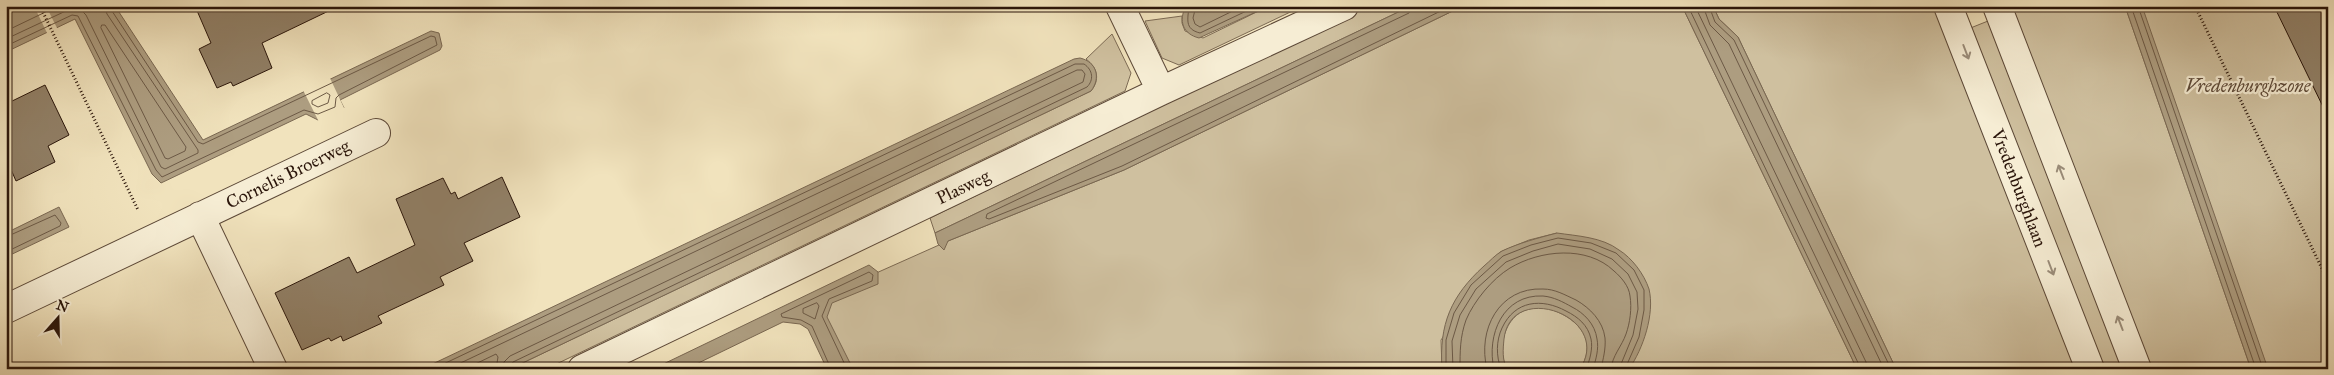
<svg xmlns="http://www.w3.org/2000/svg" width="2334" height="375" font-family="'IM FELL Great Primer',serif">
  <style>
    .green { fill: #cfc09f; stroke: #7c6a54 }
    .water { fill: #ad9d80; stroke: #796751 }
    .pier { fill: #f1e3bd }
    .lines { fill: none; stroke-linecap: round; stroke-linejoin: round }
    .shore { stroke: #6c5945; stroke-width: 1 }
    .building { fill: #918067; stroke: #2a150a }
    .minor-casing { stroke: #5c4837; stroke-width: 30 }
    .tertiary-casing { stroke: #5c4837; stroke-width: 30 }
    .path { stroke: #2a150a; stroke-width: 3; stroke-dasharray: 1 2.5; stroke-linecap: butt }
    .minor { stroke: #f6edd4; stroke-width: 28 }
    .tertiary { stroke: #f6edd4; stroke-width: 28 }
    .oneway { stroke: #9a8c79 }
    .labels { text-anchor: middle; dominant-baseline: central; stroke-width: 4.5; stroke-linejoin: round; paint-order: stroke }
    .park-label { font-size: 18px; font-style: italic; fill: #5c4837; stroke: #f6edd4 }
    .street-label { font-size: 18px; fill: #2a150a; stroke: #f6edd4 }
  </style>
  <rect width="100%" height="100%" fill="#f1e3bd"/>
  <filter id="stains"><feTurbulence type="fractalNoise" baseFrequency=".004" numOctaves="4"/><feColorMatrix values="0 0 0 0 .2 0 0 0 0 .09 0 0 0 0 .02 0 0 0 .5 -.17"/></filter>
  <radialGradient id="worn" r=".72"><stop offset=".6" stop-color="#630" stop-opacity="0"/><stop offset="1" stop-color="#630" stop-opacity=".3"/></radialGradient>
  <!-- green -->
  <path class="green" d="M1269 6H1303L1179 65 1162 58 1145 21 1182 16V23L1185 31 1203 38Z
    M1369 6H1411L935 233 930 218Z
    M1463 6H1682L1857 369H1629L1632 365 1557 233 1529 240 1500 252 1441 340 1442 369H841L809 303 948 241 1124 170Z
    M1713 6H1935L2077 369H1896L1738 37 1719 19Z
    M2006 6H2125L2251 369H2147Z
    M2135 6H2328V369H2266Z
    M1988 21 2125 369H2101L1968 29Z
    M1112 34 1131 73 1125 91 546 369H510L1091 91C1100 80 1098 68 1086 59Z
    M1543 307C1572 314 1601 337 1580 369H1507C1497 351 1503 321 1523 311 1529 308 1536 308 1543 307Z"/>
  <!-- water -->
  <path class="water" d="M6 6H115L203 140 431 31 439 33 442 46 440 50 340 100 344 108 318 120 306 114 161 183 152 174 75 19 6 52Z
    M1186 6H1269L1199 38C1183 34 1178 21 1186 6Z
    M1411 6H1463L1124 170 948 241 944 250 938 244 935 233Z
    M1682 6H1713L1719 19 1738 37 1896 369H1857Z
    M2125 6H2142L2268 369H2251Z
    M1080 58C1097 62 1101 78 1091 91L510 369H422L1074 59Z
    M59 207 69 227 6 257V233Z
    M1557 233C1577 236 1602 237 1619 250 1632 258 1644 274 1649 289 1655 314 1643 349 1629 369H1580C1614 317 1511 279 1504 339 1503 350 1502 359 1507 369H1442C1439 324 1451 296 1484 266 1490 261 1495 255 1502 251 1519 243 1538 238 1557 233Z
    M869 265 878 272V284L832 303 827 317 853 369H827L808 329 800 324 783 322 686 369H653Z"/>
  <!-- pier -->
  <path class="pier" d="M34 6H46L58 30 48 35Z
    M329 76 345 110 319 122 303 90Z"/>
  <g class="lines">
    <!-- shore -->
    <path class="shore" d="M1189 6C1188 19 1184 29 1200 33L1257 6
      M1196 6 1193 18 1195 24 1200 27 1243 6
      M1412 6 1409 13 987 214 986 218 989 219 1122 166 1451 6
      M1688 6 1861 369
      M1695 6 1866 362 1867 369
      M1703 6 1710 25 1729 44 1884 369
      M1709 6 1715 22 1734 40 1891 369
      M2131 6 2256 369
      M2138 6 2263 369
      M102 25H105L186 147 185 151 168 159 165 158 101 28Z
      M6 31 58 6
      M6 39 70 9 81 10 86 15 161 167 165 169 198 153V150L107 14 104 6
      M6 46 72 15 78 16 156 170 162 177 304 110 318 114 335 107 336 98 339 95 437 45 435 37 431 36 203 144 198 142 112 11 111 6
      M327 93 330 95 328 103 318 107 312 104V101Z
      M6 237 55 215 61 223 60 226 6 252
      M817 303 819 306 815 319 803 313V309Z
      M433 369 1075 64H1084C1093 70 1094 80 1087 87L513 362 509 369
      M448 369 1077 70H1082L1085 74 1083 82 510 356 504 362 503 369
      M465 369 496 354 498 357 496 369
      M831 369 812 326 801 320 782 317 781 314 869 272 873 275 872 281 829 299 822 316 847 369
      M1446 369V340L1454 313 1471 285 1503 256 1531 245 1558 238 1591 243 1616 253 1634 270 1644 290V310L1639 337 1625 369
      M1453 369 1452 341 1460 315 1476 289 1506 262 1533 251 1558 244 1590 249 1612 259 1628 274 1637 292 1638 309 1633 335 1619 369
      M1460 369C1460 351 1460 337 1466 320 1474 301 1492 279 1510 268 1540 250 1587 245 1614 271 1621 277 1629 286 1630 296 1632 308 1630 323 1626 334 1622 346 1612 356 1611 369
      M1487 369C1477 330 1499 287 1543 289 1555 289 1565 295 1576 300 1590 308 1603 321 1605 338 1606 349 1603 359 1601 369
      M1494 369C1486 335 1503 294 1543 296 1554 297 1563 302 1572 307 1584 313 1595 324 1597 339 1599 349 1596 359 1593 369
      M1501 369C1496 356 1496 341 1502 328 1515 300 1542 298 1566 311 1578 317 1588 325 1591 339 1593 348 1590 360 1586 369"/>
  </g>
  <!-- building -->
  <path class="building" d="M195 6H339L262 43 272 68 233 86 231 82 217 88 199 49 211 43Z
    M2274 6H2328V117Z
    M45 85 69 135 48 146 55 162 16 181 6 158V104Z
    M502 177 520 217 464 243 473 261 440 277 444 285 378 316 382 323 343 341 341 336 331 341 329 338 302 350 275 293 349 257 357 273 415 245 396 199 443 178 451 194 455 192 458 199Z"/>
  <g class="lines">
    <!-- minor casing -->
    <g class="minor-casing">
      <path id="minor" d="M1120 6 1161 91
        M200 216 273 369
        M6 309 376 133
        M582 369 1161 91 1344 6"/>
    </g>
    <!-- tertiary casing -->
    <g class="tertiary-casing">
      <path id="tertiary" d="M1948 6 2090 369
        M1997 6 2137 369"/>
    </g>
    <!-- path -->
    <path class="path" d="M40 6 138 210
      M2195 6 2328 281"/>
    <!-- minor -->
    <use href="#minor" class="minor"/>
    <!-- tertiary -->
    <use href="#tertiary" class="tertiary"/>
  </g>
  <!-- one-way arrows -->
  <defs><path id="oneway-shaft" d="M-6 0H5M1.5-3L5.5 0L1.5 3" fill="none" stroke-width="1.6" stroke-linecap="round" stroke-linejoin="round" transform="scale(1.25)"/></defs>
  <g class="oneway">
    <use href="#oneway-shaft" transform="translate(1966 52) rotate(69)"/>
    <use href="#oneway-shaft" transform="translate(2061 172) rotate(-111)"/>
    <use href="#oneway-shaft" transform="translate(2051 268) rotate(69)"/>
    <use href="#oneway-shaft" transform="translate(2120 323) rotate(-111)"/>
  </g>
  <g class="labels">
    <!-- park labels -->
    <g class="park-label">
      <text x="2248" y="86">Vredenburghzone</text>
    </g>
    <!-- street labels -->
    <g class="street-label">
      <text transform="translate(288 174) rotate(-26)">Cornelis Broerweg</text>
      <text transform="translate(963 187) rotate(-26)">Plasweg</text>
      <text transform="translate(2019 188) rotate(69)">Vredenburghlaan</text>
    </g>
  </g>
  <!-- margin -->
  <rect width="2334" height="375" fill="none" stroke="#f1e3bd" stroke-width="25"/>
  <rect x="8" y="8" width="2319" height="360" fill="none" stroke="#2a150a" stroke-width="2.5"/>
  <rect x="12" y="12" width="2309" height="350" fill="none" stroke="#2a150a"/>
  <!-- north arrow -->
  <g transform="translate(58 318) rotate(20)" stroke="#f6edd4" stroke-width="4" paint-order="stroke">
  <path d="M0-4L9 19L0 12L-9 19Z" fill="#2a150a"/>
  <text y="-8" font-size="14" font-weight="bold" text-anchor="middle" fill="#2a150a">N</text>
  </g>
  <rect width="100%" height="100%" filter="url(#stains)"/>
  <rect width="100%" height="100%" fill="url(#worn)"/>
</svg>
